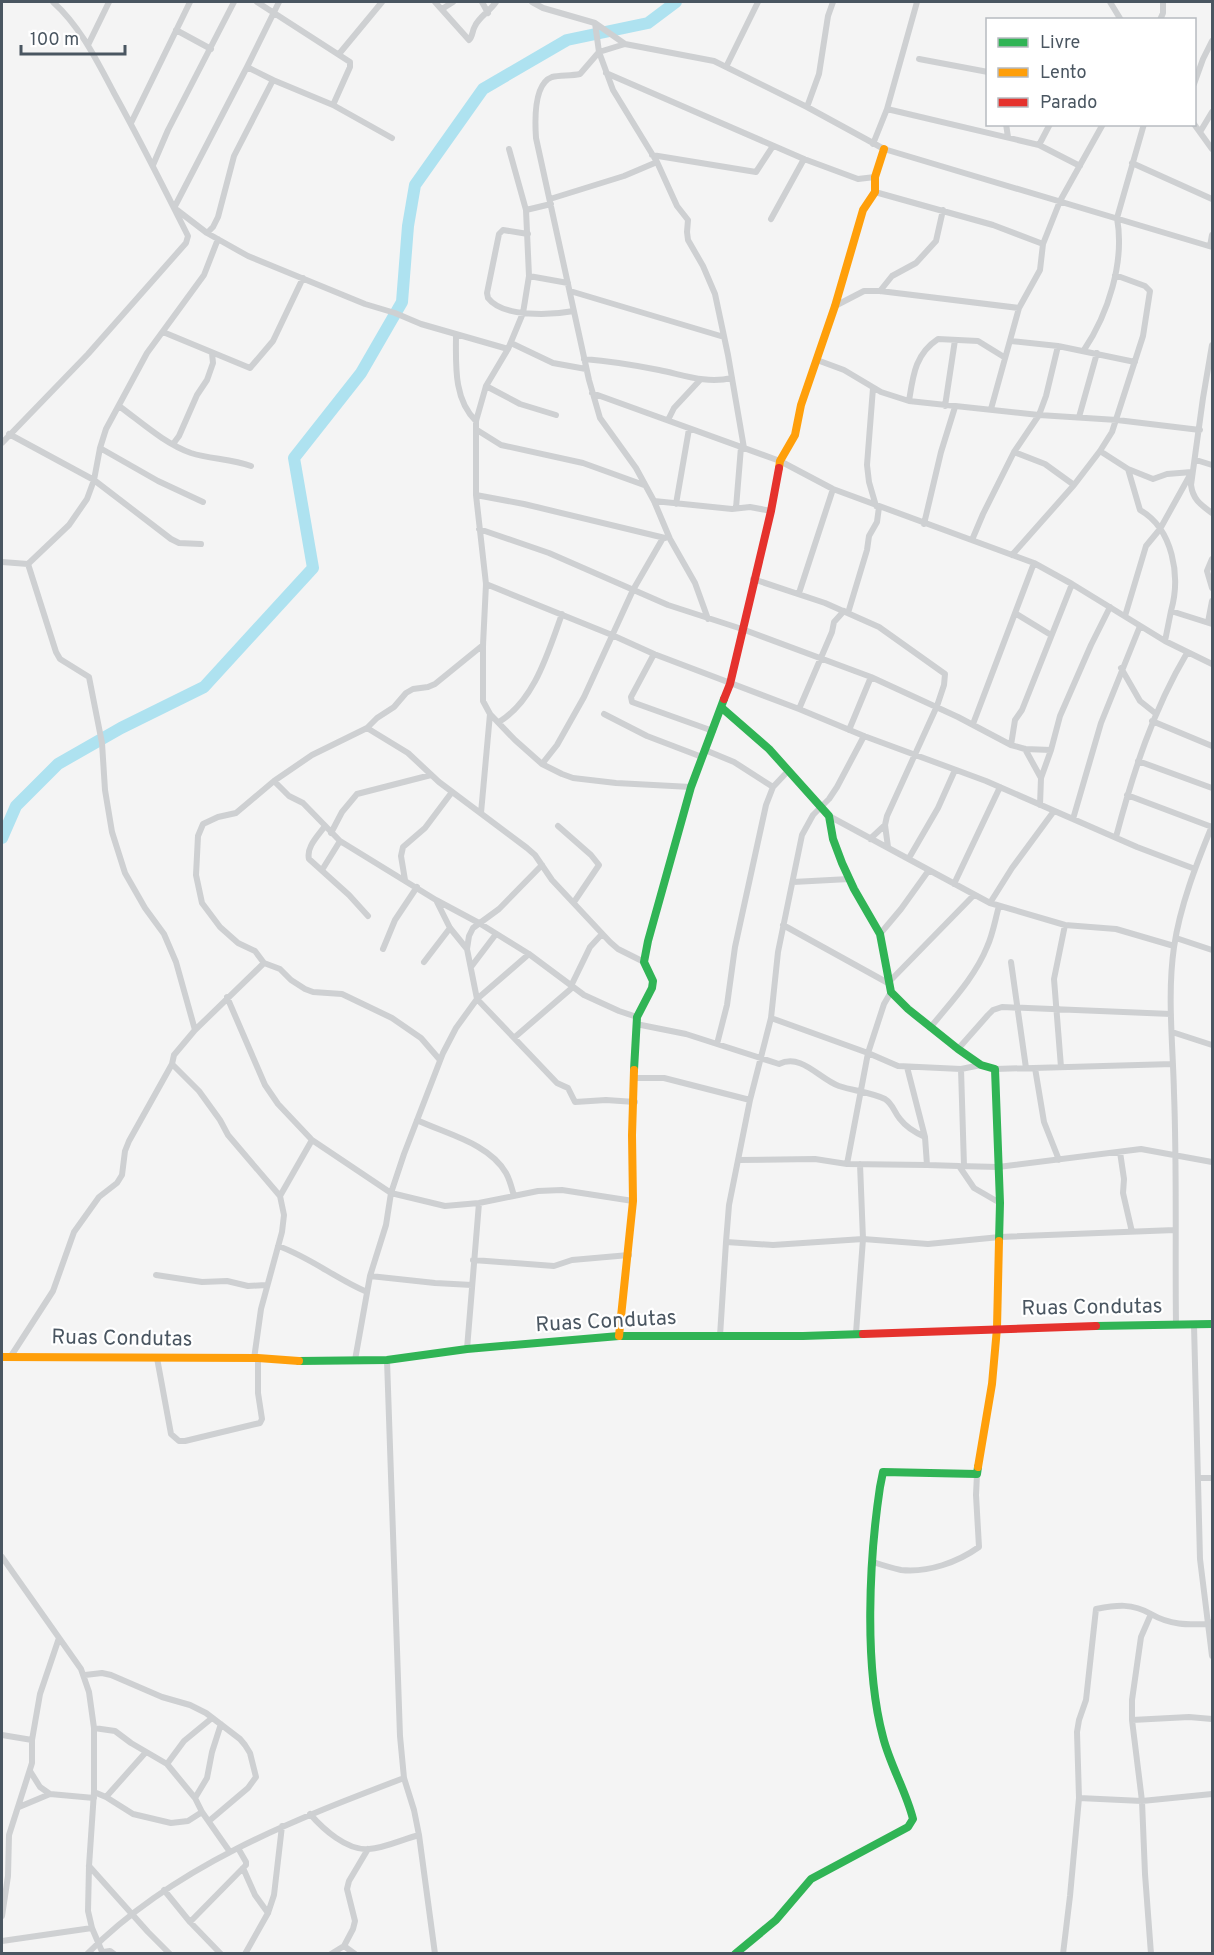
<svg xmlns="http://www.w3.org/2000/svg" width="1214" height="1955" font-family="Overpass,sans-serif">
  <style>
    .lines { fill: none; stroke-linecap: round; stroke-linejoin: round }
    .river { stroke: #aee2f0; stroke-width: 12 }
    .street { stroke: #ced0d2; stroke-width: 6 }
    .fast { stroke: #30b455; stroke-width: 8 }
    .slow { stroke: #ff9f0a; stroke-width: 8 }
    .jam { stroke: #e5322d; stroke-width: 8 }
    .labels { text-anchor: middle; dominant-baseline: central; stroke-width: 4.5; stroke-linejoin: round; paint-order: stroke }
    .street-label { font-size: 21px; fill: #4a5661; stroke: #fff }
  </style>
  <rect width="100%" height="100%" fill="#f4f4f4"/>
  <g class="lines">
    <!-- river -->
    <path class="river" d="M2 838 16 806 58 764 121 728 204 687 313 568 294 458 361 373 402 302 408 226 415 185 483 89 567 40 648 23 676 2"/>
    <!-- street -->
    <path class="street" d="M257 2 350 62V67L333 105
      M435 2 469 40C473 36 472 31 475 26 479 17 490 11 496 2
      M482 2 488 13
      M532 2 543 8 595 23 625 44 714 61 807 107 884 149 1212 247
      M1110 2 1121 20
      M442 9 453 2
      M1160 20 1163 13V2
      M595 23 599 52 613 90 657 162 677 206 688 220 687 232 688 240 703 266 715 294 728 355 744 448
      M176 30 211 49
      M625 44 599 52 580 74C571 76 560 75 552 77 533 84 535 123 536 138L589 380 600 418 636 468 654 501 670 539 695 583 708 619
      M88 45 109 2
      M339 54 382 2
      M919 59 988 72
      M247 67 273 80 333 105 392 138
      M726 67 758 2
      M606 73 804 159 858 179 875 177
      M1194 84 1203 59 1212 41
      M807 107 819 74 828 16 833 2
      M887 109 1039 145 1080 166
      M131 123 190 2
      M1006 124 1008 137
      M1194 124 1212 149
      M1200 132 1212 112
      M873 144 887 109 917 2
      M1039 145 1050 124
      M509 149 526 210 529 276 523 313 508 349 486 386 476 421V495L486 584 483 645V701L490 714 515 740 542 764 562 774 573 778 616 783 691 787
      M652 155 756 172 773 146
      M1132 163 1212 199
      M153 165 168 130 234 2
      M875 192 993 225 1043 244 1060 201 1103 124
      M550 199 624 176 657 162
      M174 208 247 67 279 2
      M177 210 207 233 248 256 365 304 395 313 421 324 508 349
      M526 210 551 204
      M771 219 804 159
      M207 233 213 227 218 217 234 156 273 80
      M528 234 503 230 499 234 487 293 488 298C503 318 552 315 574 311
      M1210 246 1212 235
      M529 276 568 283
      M570 291 724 337
      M880 291 892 276 916 263 936 241 943 210
      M835 306 864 291H880L1019 308
      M163 332 250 368 273 341 303 278
      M456 334C456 363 453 399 476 421
      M1011 341 1058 346 1135 362
      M511 343 553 363 586 369
      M1212 345 1203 398 1191 485C1193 500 1201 505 1212 513
      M1084 350C1108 314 1125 262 1117 218L1144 124
      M584 359C609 361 634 365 659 370 684 375 706 384 732 378
      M817 360 844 370 881 392 909 401 1039 415 1117 420 1200 430
      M486 386 520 404 556 415
      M873 388 867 465 869 482 876 506
      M592 393 780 461 833 489 1034 563 1072 584 1165 641 1212 664
      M909 401C913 376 915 354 938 339L978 341 1004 357
      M119 406C141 422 165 444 191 453 210 459 231 459 251 466
      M945 406 955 340
      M991 409 1019 308 1040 270 1043 244
      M1079 417 1097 353
      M668 420 674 408 700 380
      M477 430 501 445 583 463 644 485
      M9 434 94 480 171 539 179 543 201 544
      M2 443 88 354 186 243 188 236C164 188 140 140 114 93 97 61 80 26 53 2
      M173 444 179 436 197 395 207 380 213 363 212 353
      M100 448 158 481 203 502
      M1100 451 1128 469 1153 479 1167 474 1192 472
      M1014 452 1045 464 1074 485
      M1196 460 1212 465
      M1128 469 1140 510C1173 529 1181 576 1171 611
      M476 495 524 504 665 538
      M654 501 732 509 750 507 771 511
      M676 504 689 429
      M736 508 741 447
      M924 524 941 452 955 407
      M479 529 549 553 668 605 742 629 871 677 958 717 1011 745 1025 749 1051 750
      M972 540 983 514 1014 452 1039 415 1046 396 1058 346
      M1012 555 1074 485 1100 451 1112 432 1143 336 1150 291 1145 286 1115 275
      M1212 559 1207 571 1212 588
      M2 562 28 564 69 525 87 499 94 480 100 448 106 429 147 353 204 275 218 239
      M753 579 825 603 879 627 945 674 944 685 937 706 887 816 885 825 888 847
      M486 584 612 635 654 654 799 709 864 736 986 781 1137 847 1195 869
      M799 593 833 489
      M848 613 867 550 869 536 877 522 879 507
      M1015 613 1051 635
      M1125 616 1146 546 1160 529 1190 475
      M1208 622 1212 601
      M1165 641 1171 611 1212 624
      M654 654 631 697 632 702 713 731
      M1121 668 1140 701 1155 713
      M799 709 832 632 834 622 844 611
      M604 714 647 736 702 757
      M1152 721 1212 746
      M499 722C535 700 548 652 562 614
      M973 724 1034 563
      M367 728 408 753 439 782 527 848 535 855 552 880 610 942 618 949 644 962
      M849 730 871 677
      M1011 745 1015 720 1022 710 1072 584
      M1025 749 1041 778
      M705 750 734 762 773 787
      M1138 761 1212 788
      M542 764 557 745 584 697 633 590 663 538
      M274 781 289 796 303 803 340 841 436 900 479 923 529 954 584 995 619 1011 637 1017
      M1127 795 1212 827
      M1040 805 1041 778 1051 750 1060 716 1091 645 1110 607
      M481 813 490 714
      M829 816 990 903 1065 925 1116 929 1174 946
      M1073 819 1101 723 1140 626
      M325 826C318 836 306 847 309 859L349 895 368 916
      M558 826 591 855 599 865 574 902
      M331 833 342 812 357 794 431 775
      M1116 837C1133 773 1153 710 1187 653
      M870 839 885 825
      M909 858 938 808 955 770
      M322 870 340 841
      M405 880 401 856 403 847 425 828 452 792
      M793 882 849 879
      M954 884 1000 787
      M437 902 450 928 467 949 477 999 557 1083 568 1088 575 1102 606 1100 635 1102
      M990 903 1012 868 1054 811
      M783 925 888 983 974 895
      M880 934 901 909 929 870
      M1176 938 1212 950
      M383 949 395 920 417 887
      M467 949 469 936 473 928 499 909 542 865
      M424 962 450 928
      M1011 962 1026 1068
      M471 967 496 934
      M571 986 590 947 602 934
      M227 997 265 1085 278 1104 312 1140 391 1193 445 1206 479 1203 538 1191 562 1190 633 1201
      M771 1018 868 1053 898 1066 961 1069 981 1065
      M636 1024 686 1034 779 1064C802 1053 819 1079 839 1086 854 1091 870 1092 885 1099 893 1104 894 1112 900 1119 906 1127 916 1133 925 1137L927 1165 959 1166 974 1188 1000 1203
      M930 1028C950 1003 975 977 987 947 993 934 995 920 999 906
      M195 1030 264 963
      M1172 1032 1212 1045
      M515 1037 573 987
      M717 1044 727 1005 735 947 766 805 773 787 788 771
      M958 1049 988 1015 993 1010 1002 1007 1171 1014
      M440 1060 421 1038 392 1018 342 994 313 992 305 989 291 980 280 969 264 963 255 951 238 943 220 927 202 903 196 875 198 836 203 824 218 817 236 813 274 781 312 755 367 728 377 718 394 707 406 693 413 689 428 687 435 684 483 645
      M172 1064 199 1091 220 1120 228 1135 280 1196
      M907 1067 925 1137
      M1061 1067 1054 979 1065 925
      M1035 1068 1044 1122 1059 1160
      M961 1069 964 1166
      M995 1069 1173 1064
      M635 1078H664L750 1100
      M417 1120C446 1134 489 1143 506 1173 510 1180 512 1189 514 1196
      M1120 1152 1124 1179 1123 1193 1132 1232
      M738 1160 815 1159 847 1164 927 1165
      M847 1164 868 1053 884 1004 891 992
      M959 1166 998 1167 1141 1149 1212 1162
      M726 1242 729 1205 750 1100 771 1018 778 952 802 835 813 815 829 799 837 787 864 736
      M278 1246C310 1257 336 1279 367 1292
      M473 1260 554 1266 572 1260 629 1255
      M156 1275 202 1282 227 1281 248 1286 266 1285
      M370 1276 435 1283 472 1285
      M1176 1325C1175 1248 1177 1170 1174 1093 1173 1045 1167 995 1174 947 1180 906 1196 865 1212 826
      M1194 1325 1200 1559 1212 1656
      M856 1333 863 1239 860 1164
      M720 1336 726 1242 773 1245 863 1239 928 1244 1000 1237 1175 1230
      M467 1349 479 1203
      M11 1356 53 1291 74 1232 99 1197 117 1183 122 1175 125 1151 129 1141 172 1064 174 1055 195 1030 176 962 164 934 145 908 125 873 112 832 105 790 102 743 89 677 60 659 56 652 28 564
      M157 1358 171 1434 179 1441H185L260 1423 262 1419 258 1393V1358
      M254 1359 261 1309 282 1232 284 1215 280 1196 312 1140
      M355 1360 370 1276 386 1225 391 1193 404 1154 443 1053 456 1028 477 999 529 954
      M387 1360 400 1736 404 1778 414 1810 419 1835 435 1954
      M1198 1478H1212
      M2 1557 81 1669 89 1692 94 1728V1792L89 1866 88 1911 92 1928 103 1954
      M873 1562C882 1565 892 1568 901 1570 928 1573 958 1562 979 1547L976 1495 977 1474
      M1151 1614C1170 1625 1187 1625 1209 1624L1212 1622
      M85 1675 102 1673 111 1675 162 1697 190 1705 206 1713 240 1739 245 1745 250 1753 256 1777 248 1788 209 1821
      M1132 1720 1189 1717 1212 1719
      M94 1728 115 1731 131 1743 167 1764 195 1798 202 1812 230 1852
      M2 1735 32 1740
      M167 1764 184 1741 212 1718
      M30 1771 40 1787 50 1794
      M94 1792 106 1797 133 1814 171 1823 188 1821 202 1812
      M106 1797 146 1752
      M195 1798 207 1778 212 1752 221 1724
      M1079 1798 1142 1801 1212 1794
      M19 1807 50 1794 94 1798
      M310 1814C323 1829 347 1851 369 1849 385 1848 403 1839 419 1835
      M89 1866 148 1932 170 1954
      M243 1868 255 1895 268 1913
      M164 1890 190 1922 221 1954
      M2 1916 8 1876 9 1835 32 1763V1740L40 1694 59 1638
      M190 1922 246 1865V1862L238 1848
      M2 1941 92 1928
      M344 1946 355 1954
      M103 1952 110 1951 114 1954
      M87 1954C174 1866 291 1821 404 1778
      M245 1954 268 1913 274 1895 282 1826
      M331 1954 344 1946 353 1929 355 1921 347 1889 349 1881 368 1849
      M1063 1954 1070 1896 1079 1798 1077 1732 1079 1720 1086 1700 1096 1609C1117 1605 1132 1603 1151 1614L1141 1637 1132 1700V1720L1142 1801 1145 1874 1151 1954"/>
    <!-- fast -->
    <path class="fast" d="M722 708 769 749 829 816 833 839 842 863 854 889 880 934 891 992 908 1009 958 1049 981 1065 995 1069 1000 1203 999 1241
      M634 1070 637 1017 652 988 653 981 644 962 648 941 691 787 724 699
      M1096 1326 1212 1324
      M299 1361 387 1360 467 1349 619 1336H803L863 1334
      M735 1954 776 1920 811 1879 908 1827 913 1819C906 1791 890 1765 883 1737 864 1666 869 1560 880 1487L883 1472 977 1474 978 1467"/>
    <!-- slow -->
    <path class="slow" d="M779 468 780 461 795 435 801 405 835 306 863 210 875 192V177L884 149
      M619 1336 633 1201 632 1135 634 1070
      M2 1357 258 1358 299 1361
      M978 1467 992 1384 997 1328 999 1241"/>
    <!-- jam -->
    <path class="jam" d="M724 699 730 684 771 511 779 468
      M863 1334 1096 1326"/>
  </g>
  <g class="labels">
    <!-- street labels -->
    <g class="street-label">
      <text transform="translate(1092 1308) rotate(-1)">Ruas Condutas</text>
      <text transform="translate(606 1322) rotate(-3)">Ruas Condutas</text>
      <text transform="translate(122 1339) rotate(1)">Ruas Condutas</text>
    </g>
  </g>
  <!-- border -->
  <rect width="1214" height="1955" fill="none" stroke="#4a5661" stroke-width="6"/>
  <!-- legend -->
  <rect x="986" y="18" width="210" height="108" fill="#ffffff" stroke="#b7bbc0" stroke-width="1.5"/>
  <rect x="998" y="38" width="30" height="9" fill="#30b455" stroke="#b7bbc0" stroke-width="1.5"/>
  <text x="1040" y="48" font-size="18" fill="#4a5661">Livre</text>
  <rect x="998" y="68" width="30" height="9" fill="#ff9f0a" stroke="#b7bbc0" stroke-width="1.5"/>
  <text x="1040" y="78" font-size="18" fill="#4a5661">Lento</text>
  <rect x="998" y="98" width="30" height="9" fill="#e5322d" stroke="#b7bbc0" stroke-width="1.5"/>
  <text x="1040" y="108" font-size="18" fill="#4a5661">Parado</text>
  <!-- scale -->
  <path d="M21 45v9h104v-9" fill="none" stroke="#4a5661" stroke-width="3"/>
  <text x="30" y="45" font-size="18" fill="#4a5661" stroke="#ffffff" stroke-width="4.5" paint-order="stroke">100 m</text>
</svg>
